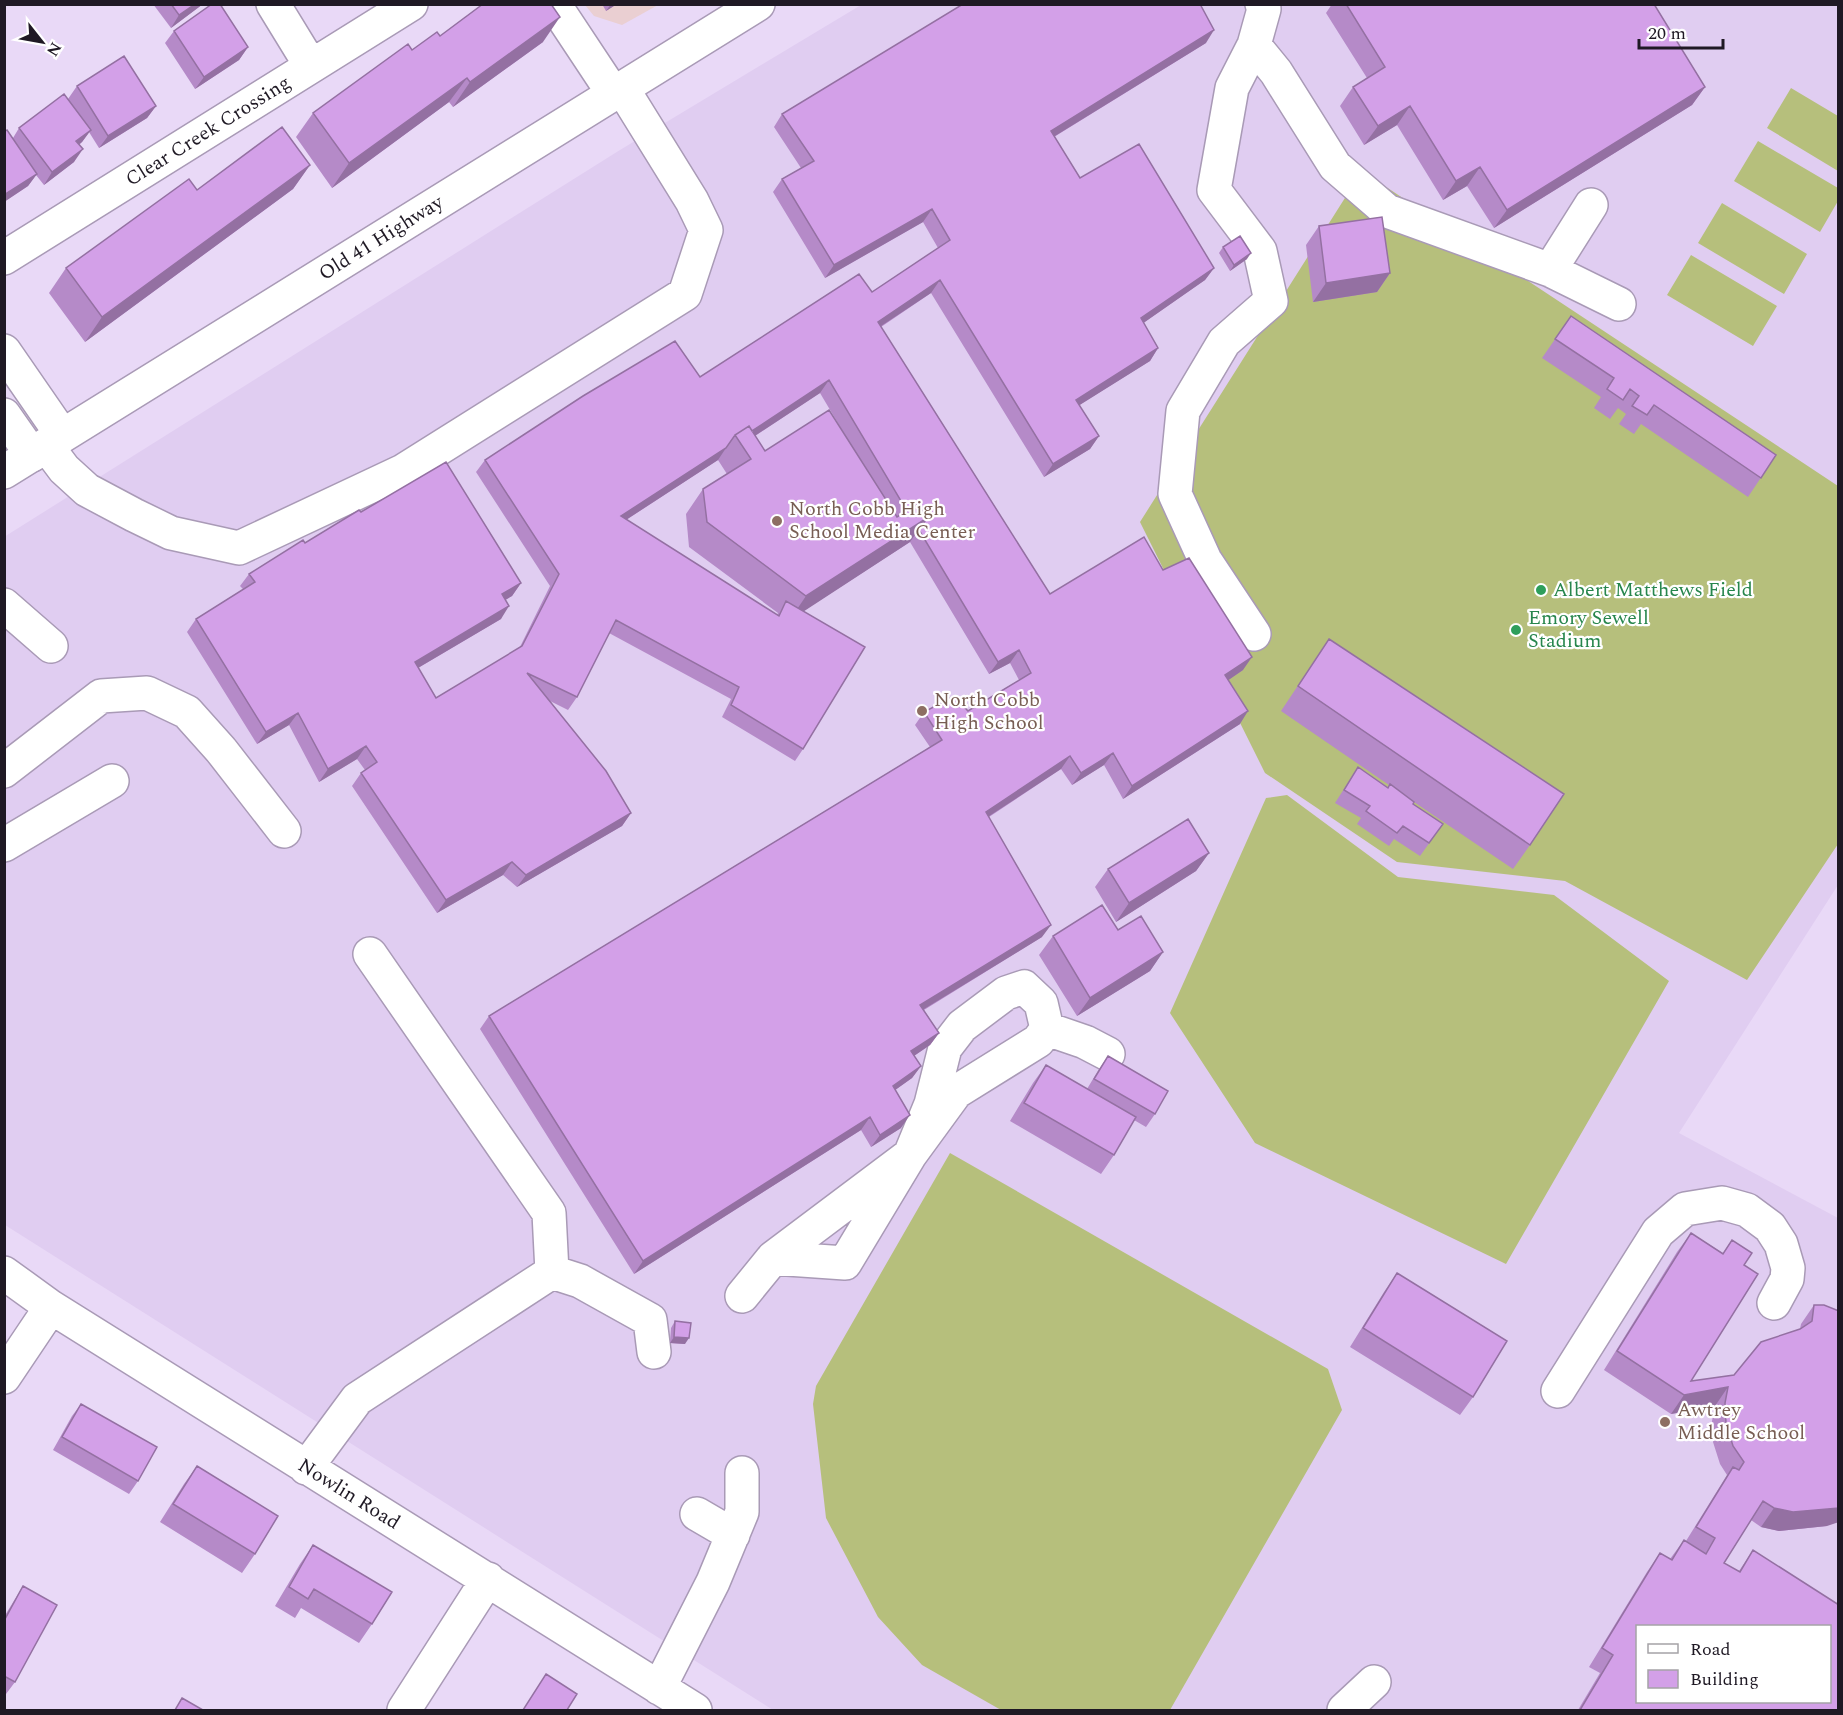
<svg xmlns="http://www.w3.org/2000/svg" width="1843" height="1715" font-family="Spectral,serif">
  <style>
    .commercial { fill: #eacfd2 }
    .built { fill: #e0cdf1; fill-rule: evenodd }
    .pitch { fill: #b6bf7c }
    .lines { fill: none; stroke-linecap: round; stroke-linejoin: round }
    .minor-casing { stroke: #a99ab6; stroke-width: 36 }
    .major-casing { stroke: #a99ab6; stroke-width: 36 }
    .minor { stroke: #fff; stroke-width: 33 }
    .major { stroke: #fff; stroke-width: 33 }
    .wall { fill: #b58ac8; fill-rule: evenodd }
    .shaded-wall { fill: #9470a2 }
    .building { fill: #d3a0e8; stroke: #9470a2; stroke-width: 1.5; fill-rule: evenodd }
    .education-dot { fill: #8d6e63; stroke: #fff; stroke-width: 2 }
    .leisure-dot { fill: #2e9e5b; stroke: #fff; stroke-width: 2 }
    .labels { text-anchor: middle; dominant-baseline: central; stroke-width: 4.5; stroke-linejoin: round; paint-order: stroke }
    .street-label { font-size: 20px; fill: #1f1924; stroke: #fff }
    .education-label { font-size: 20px; fill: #785e54; stroke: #fff; text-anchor: start }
    .leisure-label { font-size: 20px; fill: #27864d; stroke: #fff; text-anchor: start }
  </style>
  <rect width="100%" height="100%" fill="#e9d9f7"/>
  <!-- commercial -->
  <path class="commercial" d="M585 5H658L622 25 594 16Z"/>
  <!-- built -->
  <path class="built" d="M861 5H1838V885L1679 1133 1838 1218V1710H773L5 1225 4 537 620 150ZM1638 1626H1830V1702H1638Z"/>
  <!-- pitch -->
  <path class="pitch" d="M1791 88 1838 116V171L1767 128Z
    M1758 141 1838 188V201L1820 232 1734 181Z
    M1362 171 1838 486V844L1747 980 1565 881 1397 862 1265 773 1140 522Z
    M1722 203 1807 254 1784 294 1698 243Z
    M1691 255 1777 306 1753 346 1667 295Z
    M1287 795 1398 877 1554 895 1669 981 1506 1264 1255 1143 1170 1013 1266 798Z
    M950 1153 1328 1369 1342 1410 1170 1710H1001L922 1665 878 1617 826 1518 813 1404 816 1386Z"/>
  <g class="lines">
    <!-- minor casing -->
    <g class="minor-casing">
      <path id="minor" d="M273 4 311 66
        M554 4 613 93
        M1254 45 1276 72 1335 166 1387 211 1550 270 1619 304
        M4 258 411 4
        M1550 270 1591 205
        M4 351 62 435
        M4 415 32 455
        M46 445 64 469 87 490 134 515 171 533 239 548 403 471 685 294 706 230 692 201 622 88
        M4 605 51 646
        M1254 634 1205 560 1175 494 1183 411 1224 342 1271 301 1260 251 1214 190 1232 88 1254 45 1264 9 1262 4
        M4 771 101 696 147 693 187 712 221 750 284 831
        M4 845 112 781
        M370 954 549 1213 552 1272
        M1047 1029 1085 1042 1108 1054
        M552 1272 580 1281 650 1320 654 1352
        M4 1273 51 1307 695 1710
        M742 1296 773 1258 910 1155 956 1092 1038 1041 1047 1029 1041 1003 1024 987 1006 993 962 1026 945 1048 931 1104 910 1155 845 1263 773 1258
        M4 1377 51 1307
        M1558 1391 1658 1232 1685 1209 1722 1203 1747 1210 1770 1227 1781 1244 1788 1268 1787 1279 1774 1303
        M306 1468 357 1399 552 1272
        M697 1514 733 1535
        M659 1688 713 1582 742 1512V1473
        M404 1710 488 1579
        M1344 1710 1374 1682"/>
    </g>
    <!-- major casing -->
    <g class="major-casing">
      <path id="major" d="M4 472 758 4"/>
    </g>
    <!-- minor -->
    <use href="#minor" class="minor"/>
    <!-- major -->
    <use href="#major" class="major"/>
  </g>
  <!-- wall -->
  <path class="wall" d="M153 4H203L171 28Z
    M602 4H617L606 11Z
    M1332 4H1654L1705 87 1692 105 1494 228 1467 186 1443 200 1397 125 1364 145 1340 106 1353 87 1367 78 1326 13Z
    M174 31 248 47 239 60 195 89 165 43Z
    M440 36 543 42 453 107 449 102 332 188 296 137 313 113 412 50Z
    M1206 43 1054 137 1080 178 1214 268 1205 280 1143 323 1158 348 1150 361 1079 405 1099 436 1090 449 1044 477 931 293 881 327 1050 594 1163 570 1243 670 1228 680 1240 724 1123 799 1104 765 1072 785 1061 769 989 817 1042 937 924 1010 939 1033 930 1045 914 1056 921 1066 912 1078 895 1090 901 1128 871 1147 861 1130 634 1274 480 1029 489 1016 930 747 915 725 924 712 968 711 1019 680 1010 663 989 674 910 542 803 611V749L795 761 722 717 731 699 609 633 577 697 568 710 550 701 631 813 622 826 517 887 503 875 437 913 352 786 361 773 365 770 357 759 319 782 289 725 257 744 187 632 196 619 243 589 240 586 249 574 361 512 521 583 512 596 505 600 501 619 418 668 436 698 519 649 550 586 476 472 485 460 700 377 872 292 938 248 923 222 825 278 773 192 782 179 801 168 774 127 782 114ZM820 393 845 435 765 451 755 436ZM718 460 727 474 703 489 686 514 689 547 778 613 777 615 626 520Z
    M77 86 156 106 147 118 99 148 89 132 82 142 79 145 74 162 44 185 36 175 28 186 4 202V132L13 138 19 128 68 99Z
    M310 165 293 189 85 342 49 293 66 268 197 190Z
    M1319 226 1390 273 1377 292 1313 302 1306 245Z
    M1223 247 1247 259 1230 271 1219 253Z
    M1571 316 1776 455 1748 497 1641 424 1634 434 1619 424 1626 414 1618 408 1610 419 1594 408 1601 397 1542 358Z
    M1329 639 1530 845 1513 869 1414 802 1413 804 1443 824 1420 856 1394 839 1389 846 1357 824 1361 818 1335 803 1358 767 1388 787 1389 785 1281 711Z
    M1209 853 1196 871 1116 922 1095 887 1108 869Z
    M1118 930 1163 952 1150 971 1077 1016 1039 955 1053 936Z
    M1108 1056 1155 1114 1146 1127 1134 1120 1114 1155 1101 1174 1010 1121 1033 1083 1046 1065 1087 1089 1099 1069Z
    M1691 1233 1723 1253 1732 1240 1744 1265 1691 1381 1734 1375 1800 1329 1801 1324 1814 1305 1827 1526 1779 1531 1761 1527 1751 1520 1724 1563 1739 1571 1753 1550 1839 1710H1578L1600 1673 1589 1667 1647 1572 1660 1553 1670 1559 1684 1540 1686 1541 1727 1475 1720 1464 1713 1442 1712 1421 1715 1406 1671 1414 1604 1370 1677 1252Z
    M1397 1273 1473 1397 1460 1415 1350 1347 1384 1292Z
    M675 1321 685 1344 670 1343 671 1328Z
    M81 1404 138 1481 129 1494 53 1450 72 1416Z
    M197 1466 255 1554 242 1573 160 1522 184 1484Z
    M313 1545 372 1624 359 1643 301 1608 295 1618 275 1606 300 1564Z
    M23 1586 15 1682 6 1694H4V1617L15 1599Z"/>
  <!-- shaded-wall -->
  <path class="shaded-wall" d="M195 4H203L171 28 179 15Z
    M611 4H617L606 11Z
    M560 17 543 42 453 107 470 82Z
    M1214 30 1206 43 1042 144 1051 131Z
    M248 47 239 60 195 89 204 77Z
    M467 78 449 102 332 188 349 163Z
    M1705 87 1692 105 1494 228 1507 210Z
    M156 106 147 118 99 148 108 136Z
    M1410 106 1397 125 1364 145 1378 126Z
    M91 130 82 142 67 153 76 141Z
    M83 149 74 162 44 185 52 172Z
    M310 165 293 189 85 342 102 317Z
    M1480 167 1467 186 1443 200 1456 181Z
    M37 174 28 186 4 202V195Z
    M932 209 923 222 825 278 834 265Z
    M1251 253 1247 259 1230 271 1234 265Z
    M1214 268 1205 280 1132 331 1141 318Z
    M1390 273 1377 292 1313 302 1326 283Z
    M940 280 931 293 869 334 878 322Z
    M1158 348 1150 361 1067 413 1076 400Z
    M829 380 820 393 741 445 738 440Z
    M1099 436 1090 449 1044 477 1053 464Z
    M726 448 718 460 612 529 621 516Z
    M927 518 910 542 789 621 806 596Z
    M521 583 512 596 493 607 502 594Z
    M509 606 501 619 406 675 415 662Z
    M1019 650 1010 663 989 674 998 662Z
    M1252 657 1243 670 1217 688 1225 675Z
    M1248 711 1240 724 1123 799 1132 786Z
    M298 713 289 725 257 744 266 732Z
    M366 746 357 759 319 782 328 769Z
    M1113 753 1104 765 1072 785 1081 773Z
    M1070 756 1061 769 977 824 986 812Z
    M631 813 622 826 517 887 526 875Z
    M1209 853 1196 871 1116 922 1129 903Z
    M512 862 503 875 437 913 446 900Z
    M1051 925 1042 937 911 1017 920 1005Z
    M1163 952 1150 971 1077 1016 1090 998Z
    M939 1033 930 1045 902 1064 911 1051Z
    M921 1066 912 1078 884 1098 893 1086Z
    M910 1115 901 1128 871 1147 880 1135Z
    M870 1117 861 1130 634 1274 643 1261Z
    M674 1337 689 1338 685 1344 670 1343Z
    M1728 1387 1715 1406 1671 1414 1684 1395Z
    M1774 1508H1839V1522L1827 1526 1779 1531 1761 1527Z"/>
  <!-- building -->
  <path class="building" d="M171 4H195L179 15Z
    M212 4H220L248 47 204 77 174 31Z
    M483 4H551L560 17 470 82 467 78 349 163 313 113 408 44 412 50 437 32 440 36Z
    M963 4H1200L1214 30 1051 131 1080 178 1139 144 1214 268 1141 318 1158 348 1076 400 1099 436 1053 464 940 280 878 322 1050 594 1144 537 1163 570 1189 558 1252 657 1225 675 1248 711 1132 786 1113 753 1081 773 1070 756 986 812 1051 925 920 1005 939 1033 911 1051 921 1066 893 1086 910 1115 880 1135 870 1117 643 1261 489 1016 942 740 924 712 954 696 968 711 1031 673 1019 650 998 662 919 530 927 518 919 504 907 511 829 380 752 431 749 426 735 435 726 448 621 516 779 616 786 601 865 647 803 749 731 705 739 687 616 620 577 697 527 673 606 771 631 813 526 875 512 862 446 900 361 773 377 762 366 746 328 769 298 713 266 732 196 619 255 582 249 574 303 540 305 543 359 510 361 512 446 462 521 583 502 594 509 606 415 662 436 698 522 646 559 574 485 460 583 396 675 341 700 377 859 274 872 292 950 240 932 209 834 265 782 179 814 161 782 114Z
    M1346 4H1654L1705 87 1507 210 1480 167 1456 181 1410 106 1378 126 1353 87 1385 67Z
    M124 56 156 106 108 136 77 86Z
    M64 94 91 130 76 141 83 149 52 172 19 128Z
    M282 127 310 165 102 317 66 268 189 179 197 190Z
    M7 130 37 174 4 195V132Z
    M1382 217 1390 273 1326 283 1319 226Z
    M1240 236 1251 253 1234 265 1223 247Z
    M1571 316 1776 455 1761 478 1654 405 1647 415 1632 406 1639 396 1630 389 1623 400 1607 389 1614 378 1555 339Z
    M829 410 897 517 919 504 927 518 806 596 707 522 703 489 751 459 735 435 749 426 765 451Z
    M1329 639 1564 794 1530 845 1298 686Z
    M1358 767 1388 788 1390 784 1414 802 1413 804 1443 824 1429 843 1403 826 1397 833 1366 811 1370 806 1344 790Z
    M1188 819 1209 853 1129 903 1108 869Z
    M1102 905 1118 930 1141 916 1163 952 1090 998 1053 936Z
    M1108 1056 1168 1091 1155 1114 1094 1079Z
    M1046 1065 1136 1117 1114 1155 1024 1103Z
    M1691 1233 1723 1254 1732 1240 1752 1253 1744 1265 1758 1274 1691 1381 1734 1375 1761 1342 1800 1329 1812 1321 1814 1305H1824L1839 1311V1508L1793 1512 1774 1508 1763 1501 1724 1563 1740 1572 1753 1550 1839 1605V1710H1580L1613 1655 1602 1648 1660 1553 1672 1560 1684 1540 1706 1554 1715 1538 1696 1527 1733 1467 1739 1470 1744 1462 1733 1446 1726 1423 1725 1403 1728 1387 1684 1395 1617 1351ZM1638 1626H1830V1701H1638Z
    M1397 1273 1507 1341 1473 1397 1363 1328Z
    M675 1321 691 1323 689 1338 674 1337Z
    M81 1404 157 1447 138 1481 62 1437Z
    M197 1466 278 1516 255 1554 173 1504Z
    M313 1545 392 1592 372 1624 314 1589 308 1599 289 1587Z
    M23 1586 57 1605 15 1682 4 1676V1621Z
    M546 1674 577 1694 567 1710H523Z
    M182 1698 203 1710H175Z"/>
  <!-- markers -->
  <g class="education-dot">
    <circle cx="777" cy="521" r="6"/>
    <circle cx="922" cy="711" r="6"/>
    <circle cx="1665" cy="1422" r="6"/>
  </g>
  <g class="leisure-dot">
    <circle cx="1541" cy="590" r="6"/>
    <circle cx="1516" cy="630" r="6"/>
  </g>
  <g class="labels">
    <!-- street labels -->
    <g class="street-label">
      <text transform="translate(208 131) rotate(-32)">Clear Creek Crossing</text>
      <text transform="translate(381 238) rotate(-32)">Old 41 Highway</text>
      <text transform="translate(349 1494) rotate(32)">Nowlin Road</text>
    </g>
    <!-- education labels -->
    <g class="education-label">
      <text x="789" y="509">North Cobb High<tspan x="789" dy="23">School Media Center</tspan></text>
      <text x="934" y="700">North Cobb<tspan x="934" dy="23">High School</tspan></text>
      <text x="1677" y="1410">Awtrey<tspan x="1677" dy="23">Middle School</tspan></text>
    </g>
    <!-- leisure labels -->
    <g class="leisure-label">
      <text x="1553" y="590">Albert Matthews Field</text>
      <text x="1528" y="618">Emory Sewell<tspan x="1528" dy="23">Stadium</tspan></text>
    </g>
  </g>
  <!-- border -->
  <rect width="1843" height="1715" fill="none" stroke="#1f1924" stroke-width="12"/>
  <!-- legend -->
  <rect x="1636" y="1625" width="195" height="78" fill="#ffffff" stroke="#a5a3a7" stroke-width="1.5"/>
  <rect x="1648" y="1644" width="30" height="9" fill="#ffffff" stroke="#a5a3a7" stroke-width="1.5"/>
  <text x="1690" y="1655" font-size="18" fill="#1f1924">Road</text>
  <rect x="1648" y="1670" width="30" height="18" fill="#d3a0e8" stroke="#a5a3a7" stroke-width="1.5"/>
  <text x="1690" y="1685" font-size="18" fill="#1f1924">Building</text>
  <!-- north arrow -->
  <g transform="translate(42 42) rotate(121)" stroke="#ffffff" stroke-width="4.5" paint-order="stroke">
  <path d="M0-4.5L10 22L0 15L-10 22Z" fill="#1f1924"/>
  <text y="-9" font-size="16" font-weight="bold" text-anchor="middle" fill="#1f1924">N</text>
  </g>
  <!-- scale -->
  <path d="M1639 39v9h84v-9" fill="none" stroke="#1f1924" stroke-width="3"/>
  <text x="1648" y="39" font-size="18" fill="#1f1924" stroke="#ffffff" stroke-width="4.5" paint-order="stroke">20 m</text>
</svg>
